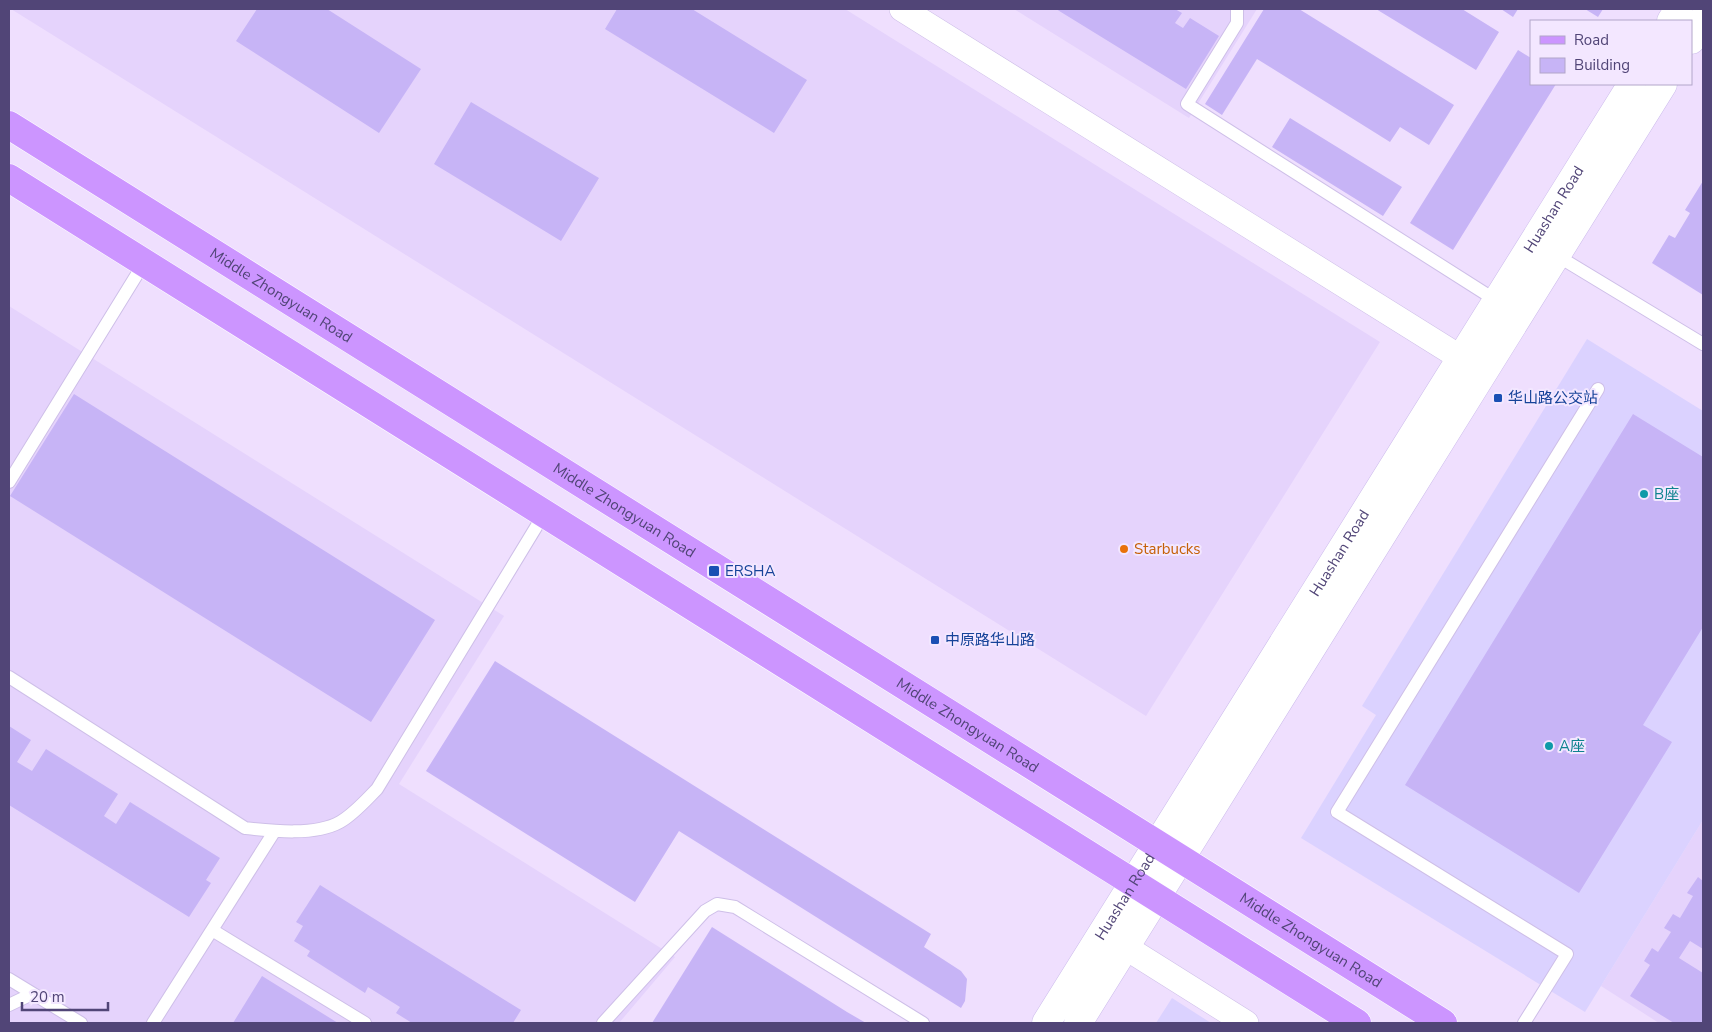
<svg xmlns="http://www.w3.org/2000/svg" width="1712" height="1032" font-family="'Nunito Sans','Noto Sans SC',sans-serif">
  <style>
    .residential { fill: #e5d3fc }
    .commercial { fill: #dbd2ff }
    .building { fill: #c7b4f6 }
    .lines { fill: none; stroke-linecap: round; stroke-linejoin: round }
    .lane-casing { stroke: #cebfe8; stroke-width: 14 }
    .street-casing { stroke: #cebfe8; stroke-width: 26 }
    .secondary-casing { stroke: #cbbaeb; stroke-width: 29 }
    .primary-casing { stroke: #fff; stroke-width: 29 }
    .lane { stroke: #fff; stroke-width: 12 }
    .street { stroke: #fff; stroke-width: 25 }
    .secondary { stroke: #fff; stroke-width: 28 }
    .primary { stroke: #cc95ff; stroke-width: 28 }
    .transit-dot { fill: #1a4fb4; stroke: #f3e7ff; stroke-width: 2 }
    .culture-dot { fill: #0f9aa8; stroke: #f3e7ff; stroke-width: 2 }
    .food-dot { fill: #e8710a; stroke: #f3e7ff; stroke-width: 2 }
    .labels { text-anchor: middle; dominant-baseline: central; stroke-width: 4; stroke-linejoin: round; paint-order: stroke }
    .street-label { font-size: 15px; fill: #514577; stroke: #f3e7ff }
    .transit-label { font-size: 15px; fill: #164399; stroke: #f3e7ff; text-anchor: start }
    .culture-label { font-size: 15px; fill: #0d838f; stroke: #f3e7ff; text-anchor: start }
    .food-label { font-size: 15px; fill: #c56008; stroke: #f3e7ff; text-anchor: start }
  </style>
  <rect width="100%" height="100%" fill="#efdffe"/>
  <!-- residential -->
  <path class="residential" d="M11 9H845L1380 342 1146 716Z
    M1014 9H1257L1189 118Z
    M9 306 504 616 399 784 675 957 619 1023H9Z
    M1703 820V1023H1659L1601 986Z"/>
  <!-- commercial -->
  <path class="commercial" d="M1587 339 1703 411V820L1585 1012 1301 838 1376 715 1362 706Z
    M1172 998 1211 1023H1156Z"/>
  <!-- building -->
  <path class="building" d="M257 9H327L421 69 379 133 236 41Z
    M617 9H692L807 80 774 133 605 29Z
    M1056 9H1175L1182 13 1175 23 1183 28 1190 18 1219 36 1186 89Z
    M1264 9H1299L1454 105 1429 145 1400 127 1390 142 1257 59 1222 115 1205 104Z
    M1376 9H1462L1499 32 1476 70Z
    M1501 9H1518L1513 17Z
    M1585 9H1603L1598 17Z
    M1518 50 1531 58V84H1556L1453 250 1410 223Z
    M471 102 599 178 561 241 434 164Z
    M1290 118 1402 187 1383 216 1272 147Z
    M1703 181V295L1652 263 1669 235 1675 238 1690 213 1685 210Z
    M74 394 435 620 371 722 10 496Z
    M1633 414 1703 457V627L1643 725 1672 742 1579 893 1405 785Z
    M495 661 931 934 924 947 961 971 967 979 965 1001 961 1008 679 831 635 902 426 771Z
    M9 726 31 740 17 762 32 771 46 749 118 794 104 816 116 824 130 802 220 858 206 880 211 883 189 917 9 805Z
    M1698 877 1703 881V949L1690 941 1679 958 1703 973V1023H1674L1630 996 1650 965 1644 961 1652 948 1658 952 1671 932 1664 928 1673 914 1680 918 1693 896 1687 893Z
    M320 885 521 1010 513 1023H412L396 1013 400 1007 368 987 365 993 307 956 310 951 294 941 303 926 296 922Z
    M712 927 847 1012 866 1023H652Z
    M262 976 338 1023H233Z"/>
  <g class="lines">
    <!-- lane casing -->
    <g class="lane-casing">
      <path id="lane" d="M1237 9V23L1187 104 1497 301
        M1556 255 1703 344
        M9 482 144 263
        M9 677 245 828C272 831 315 836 340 822 354 814 366 800 377 789L544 514
        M212 930 365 1023
        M9 979 81 1023
        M9 1005 32 994
        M153 1023 274 832
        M603 1023 705 911 717 904 735 907 923 1023
        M1524 1023 1567 954 1337 812 1598 389"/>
    </g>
    <!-- street casing -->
    <g class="street-casing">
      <path id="street" d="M902 9 1461 358
        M1125 947 1246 1023"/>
    </g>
    <!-- secondary casing -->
    <g class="secondary-casing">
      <g id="secondary">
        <path d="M1671 21 1679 9"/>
        <path d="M1691 40 1703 20"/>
        <path id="s1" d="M1046 1023 1632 84"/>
        <path d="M1078 1023 1663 84"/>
      </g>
    </g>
    <!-- primary casing -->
    <g class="primary-casing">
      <g id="primary">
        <path id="s2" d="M9 125 1443 1023"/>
        <path d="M9 178 1357 1023"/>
      </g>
    </g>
    <!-- lane -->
    <use href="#lane" class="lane"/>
    <!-- street -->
    <use href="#street" class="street"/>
    <!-- secondary -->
    <use href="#secondary" class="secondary"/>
    <!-- primary -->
    <use href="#primary" class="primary"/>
  </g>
  <!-- markers -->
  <g class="transit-dot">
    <rect x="1493" y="393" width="10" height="10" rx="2.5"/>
    <rect x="708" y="565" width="12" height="12" rx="2.5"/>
    <rect x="930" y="635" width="10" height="10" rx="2.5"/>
  </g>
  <g class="culture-dot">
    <circle cx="1644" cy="494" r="5"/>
    <circle cx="1549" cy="746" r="5"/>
  </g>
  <circle class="food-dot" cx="1124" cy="549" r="5"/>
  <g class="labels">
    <!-- street labels -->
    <g class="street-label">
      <text stroke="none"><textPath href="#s1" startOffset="959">Huashan Road</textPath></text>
      <text stroke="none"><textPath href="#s2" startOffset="321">Middle Zhongyuan Road</textPath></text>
      <text stroke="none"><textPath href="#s2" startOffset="726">Middle Zhongyuan Road</textPath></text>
      <text stroke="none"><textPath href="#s1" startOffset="554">Huashan Road</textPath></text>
      <text stroke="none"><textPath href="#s2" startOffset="1131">Middle Zhongyuan Road</textPath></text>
      <text stroke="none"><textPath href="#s1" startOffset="149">Huashan Road</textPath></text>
      <text stroke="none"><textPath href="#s2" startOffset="1536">Middle Zhongyuan Road</textPath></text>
    </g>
    <!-- transit labels -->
    <g class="transit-label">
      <text x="1508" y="398">华山路公交站</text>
      <text x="725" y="571">ERSHA</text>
      <text x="945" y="640">中原路华山路</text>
    </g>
    <!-- culture labels -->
    <g class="culture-label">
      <text x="1654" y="494">B座</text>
      <text x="1559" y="746">A座</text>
    </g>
    <!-- food labels -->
    <g class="food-label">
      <text x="1134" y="549">Starbucks</text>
    </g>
  </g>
  <!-- border -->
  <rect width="1712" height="1032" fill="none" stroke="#514577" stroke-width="20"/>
  <!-- legend -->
  <rect x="1530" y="20" width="162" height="65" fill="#f3e7ff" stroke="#b2a6c9"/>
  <rect x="1540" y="36" width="25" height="8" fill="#cc95ff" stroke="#b2a6c9"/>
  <text x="1574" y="45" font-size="15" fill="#514577">Road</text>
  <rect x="1540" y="58" width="25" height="15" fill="#c7b4f6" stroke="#b2a6c9"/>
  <text x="1574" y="70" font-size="15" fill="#514577">Building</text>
  <!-- scale -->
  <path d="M22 1002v8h86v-8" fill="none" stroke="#514577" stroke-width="2.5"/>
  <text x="30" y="1002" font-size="15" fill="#514577" stroke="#f3e7ff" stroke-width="4" paint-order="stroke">20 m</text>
</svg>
